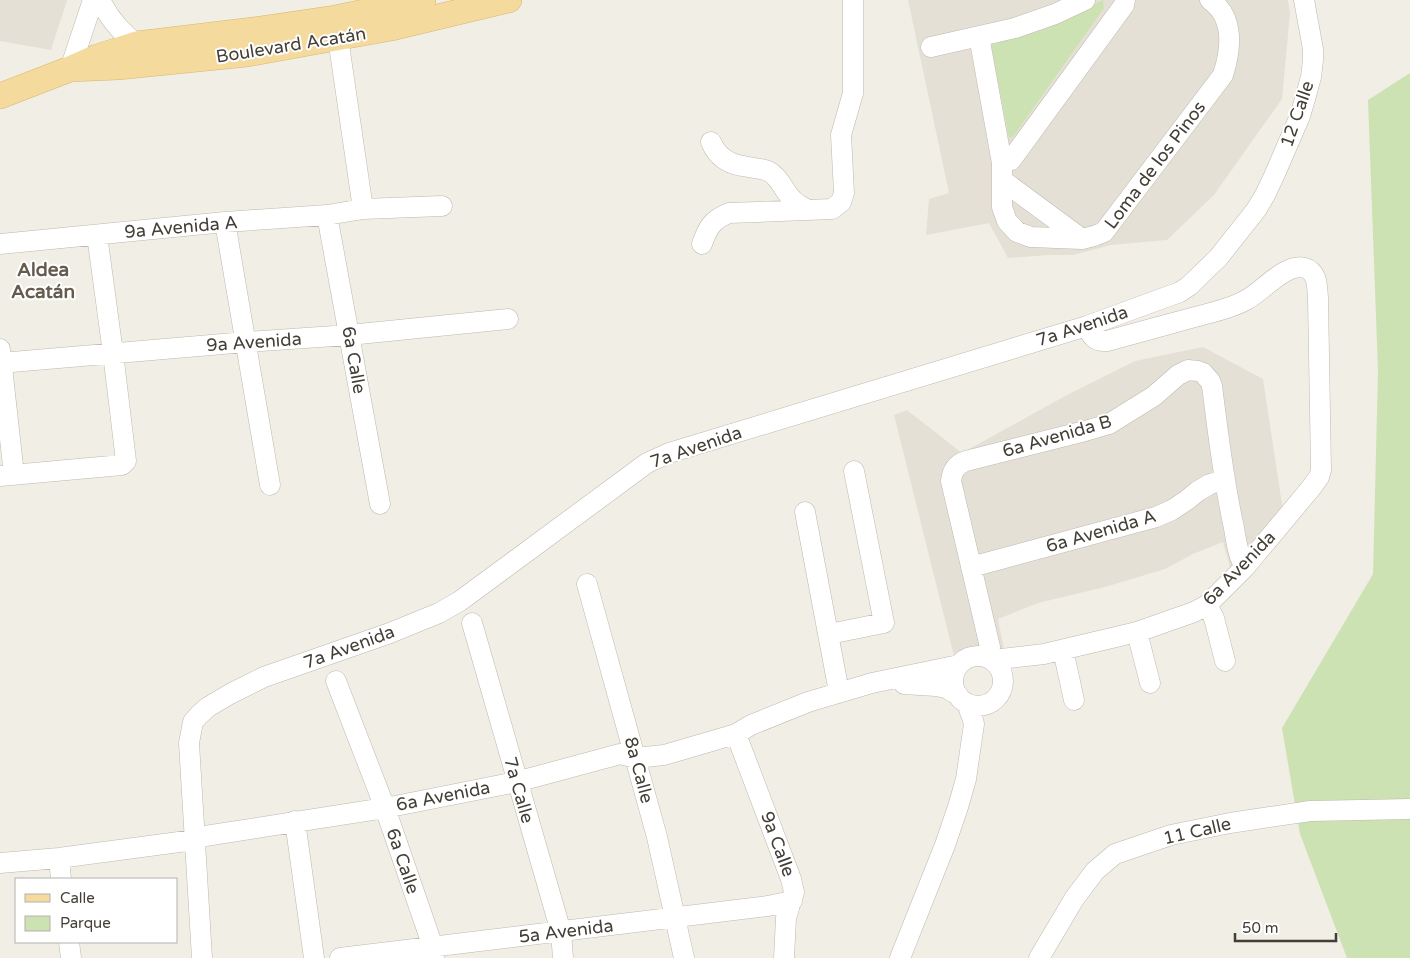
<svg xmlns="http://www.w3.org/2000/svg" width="1410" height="958" font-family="'Varela Round',sans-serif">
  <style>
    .residential { fill: #e5e0d5 }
    .green { fill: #cde2b3 }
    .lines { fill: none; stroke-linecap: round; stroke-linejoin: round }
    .minor-casing { stroke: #bfb8ad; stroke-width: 21 }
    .major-casing { stroke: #d7b76f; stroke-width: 26 }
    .minor { stroke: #fff; stroke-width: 20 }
    .major { stroke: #f4da9d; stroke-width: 25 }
    .labels { text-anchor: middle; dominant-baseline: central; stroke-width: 4; stroke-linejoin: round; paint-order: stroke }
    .street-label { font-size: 18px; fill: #433e36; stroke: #fff }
    .neighbourhood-label { font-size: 19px; font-weight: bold; fill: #655c4f; stroke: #fff }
  </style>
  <rect width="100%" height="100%" fill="#f1eee6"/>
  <!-- residential -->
  <path class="residential" d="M0 0H67L51 50 0 41Z
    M908 0H1288L1290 13 1282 99 1214 195 1167 240 1111 245 1073 255H1048L1008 258 989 223 926 235 929 199 949 193Z
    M1203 347 1263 379 1283 511 1231 571 1223 542 1193 554 1165 569 1105 587 1038 603 998 619 1004 649 954 656 894 415 907 410 962 453 1067 395 1135 361Z"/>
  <!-- green -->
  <path class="green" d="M1103 0 1104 8 1013 137 1009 138 991 45 1045 29Z
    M1410 73V958H1347L1300 834 1282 728 1373 574 1378 371 1368 100Z"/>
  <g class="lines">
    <!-- minor casing -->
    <g class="minor-casing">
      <path id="minor" d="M100 0C109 18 120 32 137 44
        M979 36 1002 163V207L1007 221 1017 232 1031 237 1082 239 1094 236 1104 232 1223 75C1231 50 1235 17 1210 0
        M338 38 363 209
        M931 47 1015 28 1055 14 1085 0
        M70 69 93 0
        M711 142C717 156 728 164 743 166 752 168 762 168 770 172 780 178 784 191 792 199 796 204 803 207 808 210
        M1002 163 1011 160 1124 5 1125 0
        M1002 180 1082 239
        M327 215 380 504
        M225 222 270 485
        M0 244 225 222 327 215 363 209 442 206
        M702 244C708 227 712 220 729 213L832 209 841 202 844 193 841 135 853 93V0
        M0 349 14 475
        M0 363 246 342 349 335 508 319
        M0 476 122 465 126 461 113 353 97 235
        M805 512 839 692
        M971 567 1156 517 1172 510 1187 500 1198 491 1210 484 1224 480
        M587 584 657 837 684 958
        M1207 605 1214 618 1225 661
        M472 623 561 932 563 958
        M1137 632 1150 683
        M829 634 884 623 854 471
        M990 647 951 481C952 471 957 464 966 461L1085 431 1109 424 1154 396 1178 375 1188 370 1198 371 1203 373 1210 381 1212 386C1218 432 1223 478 1233 523 1236 537 1237 555 1245 567
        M1063 650 1074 700
        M953 681a25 25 0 1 1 50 0a25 25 0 1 1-50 0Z
        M992 660 1044 654 1137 632 1194 612 1207 605 1245 567 1311 488 1319 477 1321 470 1318 298C1317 287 1318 272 1305 268 1286 262 1262 292 1246 300 1231 309 1212 312 1195 317 1166 325 1136 333 1107 341 1095 342 1091 336 1087 326
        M336 681 385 808 433 947 434 958
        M904 684 936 686 946 688 958 695
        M736 734 791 879 794 892 786 918 784 958
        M295 821 314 958
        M59 858 61 879
        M0 863 59 858 194 840 205 836 385 808 516 782 620 754 636 758 664 755 736 734 751 725 808 702 872 683 959 665
        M69 942 71 958
        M202 958 189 743 193 722 199 715 208 707 230 694 264 677 390 633 439 613 460 601 647 463 669 453 1087 326 1169 296 1180 292 1189 286 1218 258 1256 210 1265 195 1274 176 1300 116 1305 99 1311 77 1313 60V49L1304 0
        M340 958 768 906 792 901
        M900 958 945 845 958 807 966 779 974 724 972 717 967 704
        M1039 958 1074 899 1095 871 1115 854 1171 835 1230 823 1310 811 1410 809"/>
    </g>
    <!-- major casing -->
    <g class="major-casing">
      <path id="major" d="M70 69 118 67 247 54 391 28 509 0
        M0 96 70 69 97 57 137 44 260 29 335 18 423 0"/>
    </g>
    <!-- minor -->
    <use href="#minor" class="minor"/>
    <!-- major -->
    <use href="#major" class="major"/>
  </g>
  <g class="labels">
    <!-- street labels -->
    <g class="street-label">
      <text transform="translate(291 45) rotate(-9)">Boulevard Acatán</text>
      <text transform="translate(1297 114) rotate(-71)">12 Calle</text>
      <text transform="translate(1155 165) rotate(-53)">Loma de los Pinos</text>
      <text transform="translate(181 227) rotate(-5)">9a Avenida A</text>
      <text transform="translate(1082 326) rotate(-18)">7a Avenida</text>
      <text transform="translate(254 342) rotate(-4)">9a Avenida</text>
      <text transform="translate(354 360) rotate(80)">6a Calle</text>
      <text transform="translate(1057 436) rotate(-16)">6a Avenida B</text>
      <text transform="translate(696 447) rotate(-19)">7a Avenida</text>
      <text transform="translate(1101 531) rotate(-16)">6a Avenida A</text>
      <text transform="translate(1239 568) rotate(-46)">6a Avenida</text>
      <text transform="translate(349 647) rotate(-20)">7a Avenida</text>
      <text transform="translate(639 770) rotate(75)">8a Calle</text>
      <text transform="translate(519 790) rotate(74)">7a Calle</text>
      <text transform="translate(443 796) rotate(-11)">6a Avenida</text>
      <text transform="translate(1197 831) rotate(-13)">11 Calle</text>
      <text transform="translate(778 844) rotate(70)">9a Calle</text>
      <text transform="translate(403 861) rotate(71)">6a Calle</text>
      <text transform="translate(566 931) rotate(-7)">5a Avenida</text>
    </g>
    <!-- neighbourhood labels -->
    <g class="neighbourhood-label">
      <text x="43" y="270">Aldea<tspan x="43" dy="22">Acatán</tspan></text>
    </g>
  </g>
  <!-- legend -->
  <rect x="15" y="878" width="162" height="65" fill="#ffffff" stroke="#b4b2af"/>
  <rect x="25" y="894" width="25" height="8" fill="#f4da9d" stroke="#b4b2af"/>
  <text x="60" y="903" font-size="15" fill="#433e36">Calle</text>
  <rect x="25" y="916" width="25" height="15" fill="#cde2b3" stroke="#b4b2af"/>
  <text x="60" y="928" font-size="15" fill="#433e36">Parque</text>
  <!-- scale -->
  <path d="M1235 933v8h101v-8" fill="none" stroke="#433e36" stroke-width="2.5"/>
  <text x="1242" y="933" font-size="15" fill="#433e36" stroke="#ffffff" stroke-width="4" paint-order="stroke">50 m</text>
</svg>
